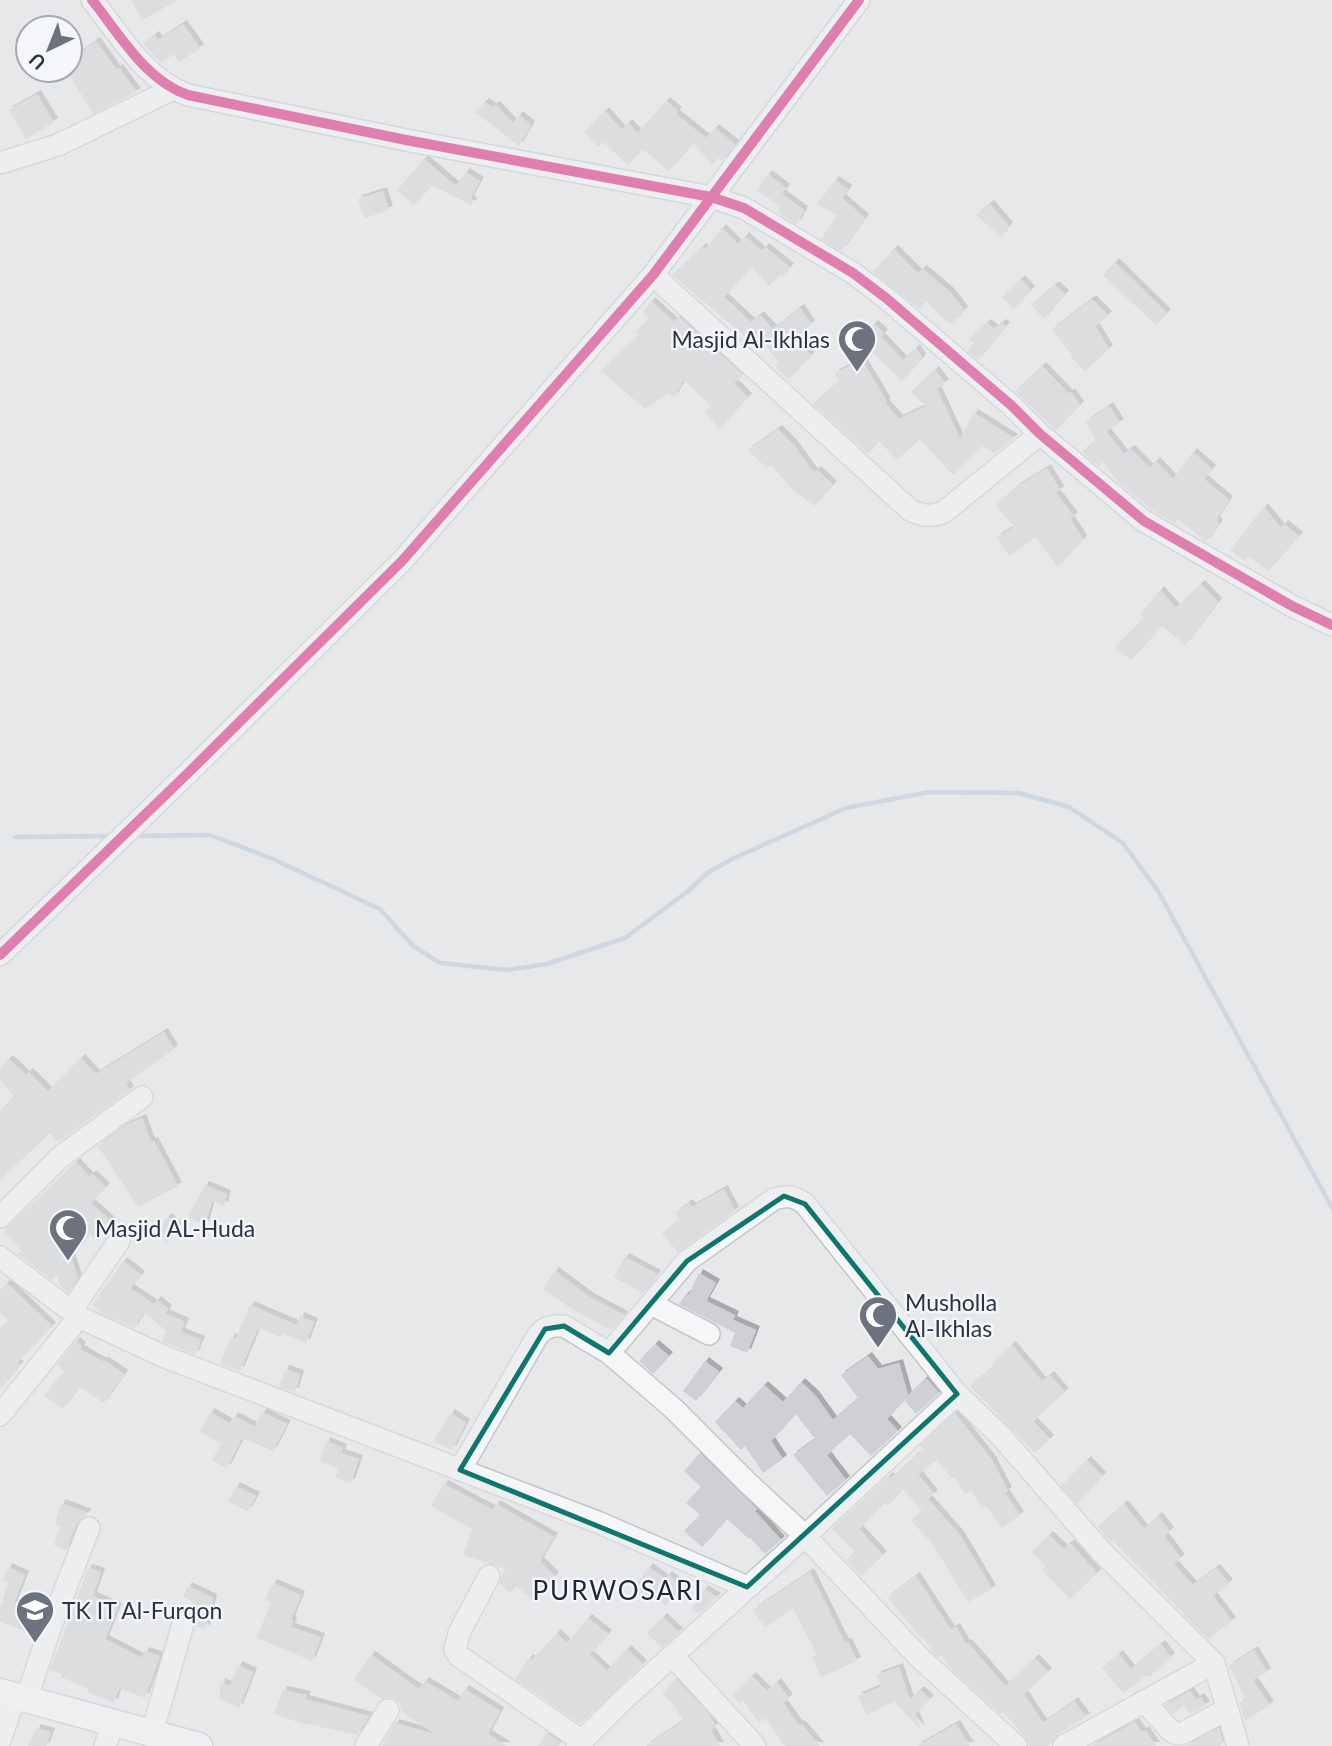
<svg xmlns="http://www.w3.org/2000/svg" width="1332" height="1746" font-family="Lato,sans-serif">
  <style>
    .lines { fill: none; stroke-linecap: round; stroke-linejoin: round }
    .stream { stroke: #b4c4d5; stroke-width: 4.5 }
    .building { fill: #ced0d3; filter: url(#shadow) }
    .minor-casing { stroke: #c4c6c8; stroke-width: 24 }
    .major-casing { stroke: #c2c5c8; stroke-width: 29 }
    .minor { stroke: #f5f6f7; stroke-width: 21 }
    .major { stroke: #f8f8f8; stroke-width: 26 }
    .cycleway-casing { stroke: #f4f6f9; stroke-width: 15 }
    .cycleway { stroke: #d6006c; stroke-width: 10 }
    .marked { fill: none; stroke: #0f766e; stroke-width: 5; stroke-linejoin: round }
    .labels { text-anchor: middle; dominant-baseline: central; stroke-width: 5; stroke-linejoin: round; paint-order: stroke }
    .poi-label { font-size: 23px; fill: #2b3445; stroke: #f4f6f9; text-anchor: start }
    .quarter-label { font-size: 26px; letter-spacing: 2px; fill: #1d2536; stroke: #f4f6f9 }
  </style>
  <defs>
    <filter id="shadow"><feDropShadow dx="4" dy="-4" stdDeviation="0" flood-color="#0004"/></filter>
  </defs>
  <rect width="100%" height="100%" fill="#e6e8ea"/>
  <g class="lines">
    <!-- stream -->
    <path class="stream" d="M135 836 210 835 273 859 380 909 413 946 440 963 506 970 547 964 625 938 687 892 707 873 734 858 846 808 929 792 1019 793 1069 807 1123 843 1158 891 1332 1208
      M15 837 112 836"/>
  </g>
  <!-- building -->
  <path class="building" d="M131 0H178L142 20Z
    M183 24 200 48 179 62 174 54 161 63 143 44 155 35 158 40Z
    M96 41 117 70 119 68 137 92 93 114 70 76V60Z
    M37 94 54 122 26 139 9 110Z
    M666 101 678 111 676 114 706 138 715 128 735 144 722 161 718 158 712 164 693 143 669 171 642 149 628 165 603 142 598 147 584 132 605 111 622 130 628 123 638 133Z
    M485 102 492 107 496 105 513 123 519 115 531 125 519 146 475 112Z
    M424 159 456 186 466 172 480 181 470 199 473 202 471 205 431 185 414 205 397 190Z
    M768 174 786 188 782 194 804 210 797 224 777 212 781 207 757 190Z
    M835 180 848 189 842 198 865 218 841 251 821 239 837 215 817 204Z
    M383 191 389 210 365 218 358 199Z
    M990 204 1009 226 1001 237 976 215Z
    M722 228 738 244 745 236 762 251 765 247 790 267 782 277 779 274 769 286 751 267 724 297 751 322 760 315 773 329 800 308 811 324 794 340 811 355 789 379 775 366 778 362 759 337 753 343 672 275 702 247 705 249Z
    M894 249 918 273 923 269 950 292 964 310 953 323H948L926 301 919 309 873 272Z
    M1115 262 1167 313 1156 325 1103 275Z
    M1021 279 1031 290 1014 309 1002 297Z
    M1055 285 1065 294 1044 319 1031 305Z
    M1092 299 1108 315 1095 326 1109 349 1085 371 1071 357 1072 355 1052 329Z
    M651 301 674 322 679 317 743 375 734 383 748 397 719 429 705 412 711 406 684 380 674 397 668 393 645 409 601 371 639 335 635 332 650 319 643 312Z
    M987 323 994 329 1002 323 1006 326 978 360 967 350 975 344 969 339Z
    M874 324 884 333 881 337 903 360 916 348 922 358 902 381 859 339Z
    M862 360 887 402 885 403 899 419 926 406 911 392 935 370 945 383 937 389 960 439 974 413 1014 438 994 454 983 446 953 475 920 439 897 460 878 440 868 454 813 404 839 381 835 373Z
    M1042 366 1069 394 1071 392 1080 405 1056 430 1015 391Z
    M1109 406 1120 423 1106 431 1124 454 1131 449 1150 468 1156 461 1173 479 1193 452 1212 469 1204 479 1229 500 1216 520 1219 524 1206 542 1178 519 1175 524 1155 512 1119 483 1103 462 1099 466 1082 452 1096 442 1086 422Z
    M778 429 794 445 814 473 817 470 833 485 814 506 791 488 771 464 767 468 748 450Z
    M1047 468 1060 490 1056 493 1074 516 1070 519 1083 539 1058 567 1036 537 1009 556 997 537 1014 527 996 505 1018 486Z
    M1264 507 1281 528 1284 524 1299 536 1268 571 1248 556 1244 560 1230 550Z
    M1201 584 1218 602 1185 645 1162 626 1131 660 1115 647 1144 618 1140 615 1160 590 1176 608Z
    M164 1032 174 1049 126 1083 130 1090 58 1142 50 1133 0 1180V1111L14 1096 0 1080V1068L9 1059 26 1075 29 1072 48 1091 81 1058 96 1074Z
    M142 1118 151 1142 154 1141 178 1186 138 1207 98 1146 128 1124Z
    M76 1162 90 1177 92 1174 106 1187 91 1203 113 1223 97 1240 90 1234 71 1257 78 1278 68 1292 61 1287 56 1275 52 1280 18 1254 22 1251 3 1232Z
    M205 1185 227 1194 224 1206 212 1201 205 1225 188 1217Z
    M724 1189 735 1211 678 1252 662 1234 680 1219 675 1213 689 1203 692 1207Z
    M168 1217 178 1227 167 1242 155 1232Z
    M625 1257 657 1274 643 1293 614 1277Z
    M123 1261 141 1275 130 1288 154 1304 157 1300 168 1309 165 1313 185 1322 181 1332 201 1340 195 1355 162 1341 166 1331 144 1312 134 1328 101 1313 92 1305Z
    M555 1271 590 1297 624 1315 611 1330 573 1310 543 1289Z
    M699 1273 716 1283 706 1301 735 1315 733 1320 756 1330 747 1353 730 1346 735 1333 679 1304 686 1294 688 1296Z
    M7 1283 52 1326 17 1363 20 1365 0 1389V1329L8 1320 0 1313V1290Z
    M250 1305 297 1325 300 1316 314 1322 306 1343 282 1333 281 1337 258 1328 240 1371 220 1364 231 1337 236 1339Z
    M76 1341 82 1346 80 1349 103 1362 104 1360 124 1374 104 1403 80 1387 62 1409 44 1395 64 1371 57 1365Z
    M655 1344 669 1356 653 1374 639 1361Z
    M1012 1345 1042 1381 1050 1375 1065 1392 1033 1421 1050 1439 1035 1453 970 1386 994 1366 992 1363Z
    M868 1356 878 1369 899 1363 908 1395 926 1378 939 1393 916 1414 904 1400 887 1419 898 1431 871 1456 850 1434 827 1455 846 1480 827 1496 793 1455 815 1439 796 1414 771 1441 783 1459 763 1473 745 1446 741 1450 715 1422 735 1401 743 1408 764 1385 783 1402 801 1382 815 1395 833 1420 858 1398 841 1375Z
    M705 1361 719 1372 696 1401 683 1391Z
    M285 1369 300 1374 295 1392 279 1387Z
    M210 1412 230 1423 234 1416 255 1427 262 1412 287 1424 273 1451 242 1438 227 1468 212 1460 221 1443 200 1432Z
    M451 1413 466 1423 452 1450 433 1441Z
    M955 1413 992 1460 1008 1491 1005 1493 1020 1515 1002 1528 986 1505 982 1508 971 1491 965 1494 955 1477 952 1479 937 1460 918 1474 934 1494 928 1499 960 1535 992 1589 968 1602 932 1543 911 1521 922 1510 903 1489 888 1506 885 1503 859 1529 883 1555 861 1576 846 1560 855 1552 832 1529 889 1476 891 1478 923 1449 920 1446Z
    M326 1441 343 1448 341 1453 359 1459 351 1483 335 1478 338 1468 320 1461Z
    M700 1453 757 1509 755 1511 781 1540 765 1554 750 1538 749 1539 727 1519 702 1547 684 1531 700 1515 686 1503 701 1487 684 1471Z
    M1087 1460 1102 1476 1077 1504 1061 1486Z
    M444 1484 493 1510 496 1504 554 1537 540 1561 555 1576 533 1600 516 1586 510 1593 500 1584 502 1574 506 1569 463 1555 472 1529 431 1506Z
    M236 1486 256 1496 248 1511 228 1502Z
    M61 1503 88 1513 77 1523 66 1550 54 1545 61 1526 55 1524Z
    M1124 1504 1144 1529 1158 1516 1170 1531 1164 1536 1181 1558 1174 1564 1193 1585 1216 1568 1229 1583 1213 1596 1232 1621 1208 1639 1113 1541 1111 1542 1098 1527Z
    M1049 1535 1064 1549 1070 1543 1097 1573 1070 1599 1042 1570 1046 1566 1032 1552Z
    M8 1567 25 1575 14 1603 38 1610 31 1633 0 1622V1610L8 1582 3 1580Z
    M649 1567 665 1579 668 1575 681 1585 666 1606 650 1594 645 1601 632 1590Z
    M88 1568 101 1572 93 1596 118 1607 105 1639 142 1658 145 1651 160 1656 145 1698 119 1688 114 1703 87 1692 89 1689 61 1677 62 1674 50 1670Z
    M810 1572 845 1643 848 1642 857 1661 821 1677 812 1657 817 1655 793 1608 765 1628 753 1610Z
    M916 1576 951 1630 956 1627 966 1644 968 1643 1005 1686 1035 1658 1048 1672 1024 1694 1043 1723 1074 1701 1086 1717 1057 1735 1049 1746H1029L1025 1737 1003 1712 1000 1714 950 1668 941 1655 938 1657 932 1651 923 1636 921 1638 888 1597Z
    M273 1583 301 1595 291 1620 293 1621 291 1627 321 1637 312 1661 257 1638 271 1602 265 1599Z
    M188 1586 213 1598 206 1629 196 1626 195 1620 189 1613 194 1602 183 1597Z
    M704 1589 717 1597 699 1614 692 1609Z
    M663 1617 679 1632 662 1648 647 1633Z
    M588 1618 608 1634 590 1655 607 1671 627 1649 643 1664 580 1724 515 1679 529 1658 532 1660 557 1633 567 1643Z
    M1161 1644 1171 1657 1149 1677 1147 1675 1123 1693 1102 1668 1119 1654 1131 1669Z
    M1254 1650 1267 1672 1253 1680 1270 1705 1245 1721 1239 1703 1246 1699 1229 1666Z
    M371 1655 419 1689 425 1681 458 1701 465 1689 500 1711 488 1734 507 1746H382L395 1723 435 1734 401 1711 400 1704 395 1699 389 1697 382 1699 354 1680Z
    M238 1665 253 1672 239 1708 219 1698 221 1682 230 1686Z
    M899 1667 910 1700 920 1690 930 1699 915 1714 921 1730 894 1701 867 1715 858 1696 882 1686 877 1675Z
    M752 1676 767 1691 777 1682 789 1698 783 1703 799 1725 801 1724 820 1746H785L765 1718 759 1722 743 1701 740 1704 732 1695Z
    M676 1679 707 1712 716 1726 711 1730 720 1746H646L683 1721 674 1705 662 1693Z
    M283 1690 307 1695 305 1699 369 1716 357 1735 298 1722 274 1714Z
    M1190 1691 1196 1700 1200 1697 1206 1705 1190 1714 1184 1705 1173 1714 1165 1705Z
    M1135 1722 1142 1732 1145 1730 1156 1746H1091Z
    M956 1724 970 1746H917Z
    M37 1728 51 1732 46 1746H28Z
    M1219 1728 1223 1743 1219 1746H1185Z
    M547 1733 561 1743 559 1746H538Z"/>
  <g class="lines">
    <!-- minor casing -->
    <g class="minor-casing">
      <path id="minor" d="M92 0C120 35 145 80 188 95L406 140 711 197 744 208 853 273 886 298 1012 406 1040 434 1144 521 1292 606 1332 625
        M0 163 58 145 173 89
        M653 275 910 510C923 516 931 517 944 512L1040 434
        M0 955 187 774 402 561 653 275 859 0
        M0 1217 59 1158 142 1097
        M0 1257 79 1317 165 1357 600 1523 747 1587
        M651 1304 709 1334
        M71 1311 119 1241
        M609 1353 687 1261 774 1199C787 1195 794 1196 805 1204L957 1394 1000 1435 1101 1551 1214 1663 1238 1746
        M0 1415 79 1317
        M460 1470 538 1335 545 1329 553 1326H564L609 1353 674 1409 749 1484 805 1536 918 1656 1016 1746
        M489 1576 459 1633 455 1650 459 1656 582 1741
        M673 1656 755 1746
        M26 1700 52 1623 89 1528
        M1144 1701 1171 1731 1177 1734 1183 1733 1227 1709
        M152 1733 183 1624
        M0 1740 15 1697
        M105 1746 113 1724
        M366 1746 388 1710
        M577 1746 622 1701 805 1536 957 1394
        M1064 1746 1214 1663"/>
    </g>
    <!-- major casing -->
    <g class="major-casing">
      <path id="major" d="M0 1692 199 1746"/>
    </g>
    <!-- minor -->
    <use href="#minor" class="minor"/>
    <!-- major -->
    <use href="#major" class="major"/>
    <!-- cycleway casing -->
    <g class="cycleway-casing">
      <path id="cycleway" d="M92 0C120 35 145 80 188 95L406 140 711 197 744 208 853 273 886 298 1012 406 1040 434 1144 521 1292 606 1332 625
        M0 955 187 774 402 561 653 275 859 0"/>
    </g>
    <!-- cycleway -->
    <use href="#cycleway" class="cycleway"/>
  </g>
  <!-- marked area -->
  <path d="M0 0H1332V1746H0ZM784 1196 805 1204 957 1394 747 1587 460 1470 545 1329 564 1326 609 1353 687 1261Z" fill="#e6e8ea" fill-opacity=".55" fill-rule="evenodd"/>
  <path class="marked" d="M784 1196 805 1204 957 1394 747 1587 460 1470 545 1329 564 1326 609 1353 687 1261Z"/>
  <!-- icons -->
  <defs>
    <g id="mosque-pin" transform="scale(2.0125)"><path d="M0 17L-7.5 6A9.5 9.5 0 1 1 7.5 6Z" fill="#6c737f" stroke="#f4f6f9"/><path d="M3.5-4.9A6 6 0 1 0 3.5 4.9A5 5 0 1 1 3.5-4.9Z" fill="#fff"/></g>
    <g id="school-pin" transform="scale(2.0125)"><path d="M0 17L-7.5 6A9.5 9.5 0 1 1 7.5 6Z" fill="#6c737f" stroke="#f4f6f9"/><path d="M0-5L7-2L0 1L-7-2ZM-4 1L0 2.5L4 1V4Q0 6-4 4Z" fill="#fff"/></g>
  </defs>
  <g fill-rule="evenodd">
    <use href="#mosque-pin" x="857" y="339"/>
    <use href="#mosque-pin" x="68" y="1228"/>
    <use href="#mosque-pin" x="878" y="1315"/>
    <use href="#school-pin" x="35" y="1610"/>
  </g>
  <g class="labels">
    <!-- poi labels -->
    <g class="poi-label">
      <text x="830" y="339" text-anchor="end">Masjid Al-Ikhlas</text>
      <text x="95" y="1228">Masjid AL-Huda</text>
      <text x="905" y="1302">Musholla<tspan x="905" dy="26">Al-Ikhlas</tspan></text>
      <text x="62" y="1610">TK IT Al-Furqon</text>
    </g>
    <!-- quarter labels -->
    <g class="quarter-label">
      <text x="618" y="1590">PURWOSARI</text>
    </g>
  </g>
  <!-- north arrow -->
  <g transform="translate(49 49) rotate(223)"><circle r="33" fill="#f4f6f9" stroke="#a4a8b1" stroke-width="2"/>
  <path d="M0-5L12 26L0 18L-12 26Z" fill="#6c737f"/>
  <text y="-10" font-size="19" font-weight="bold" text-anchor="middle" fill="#2b3445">U</text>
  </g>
</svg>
